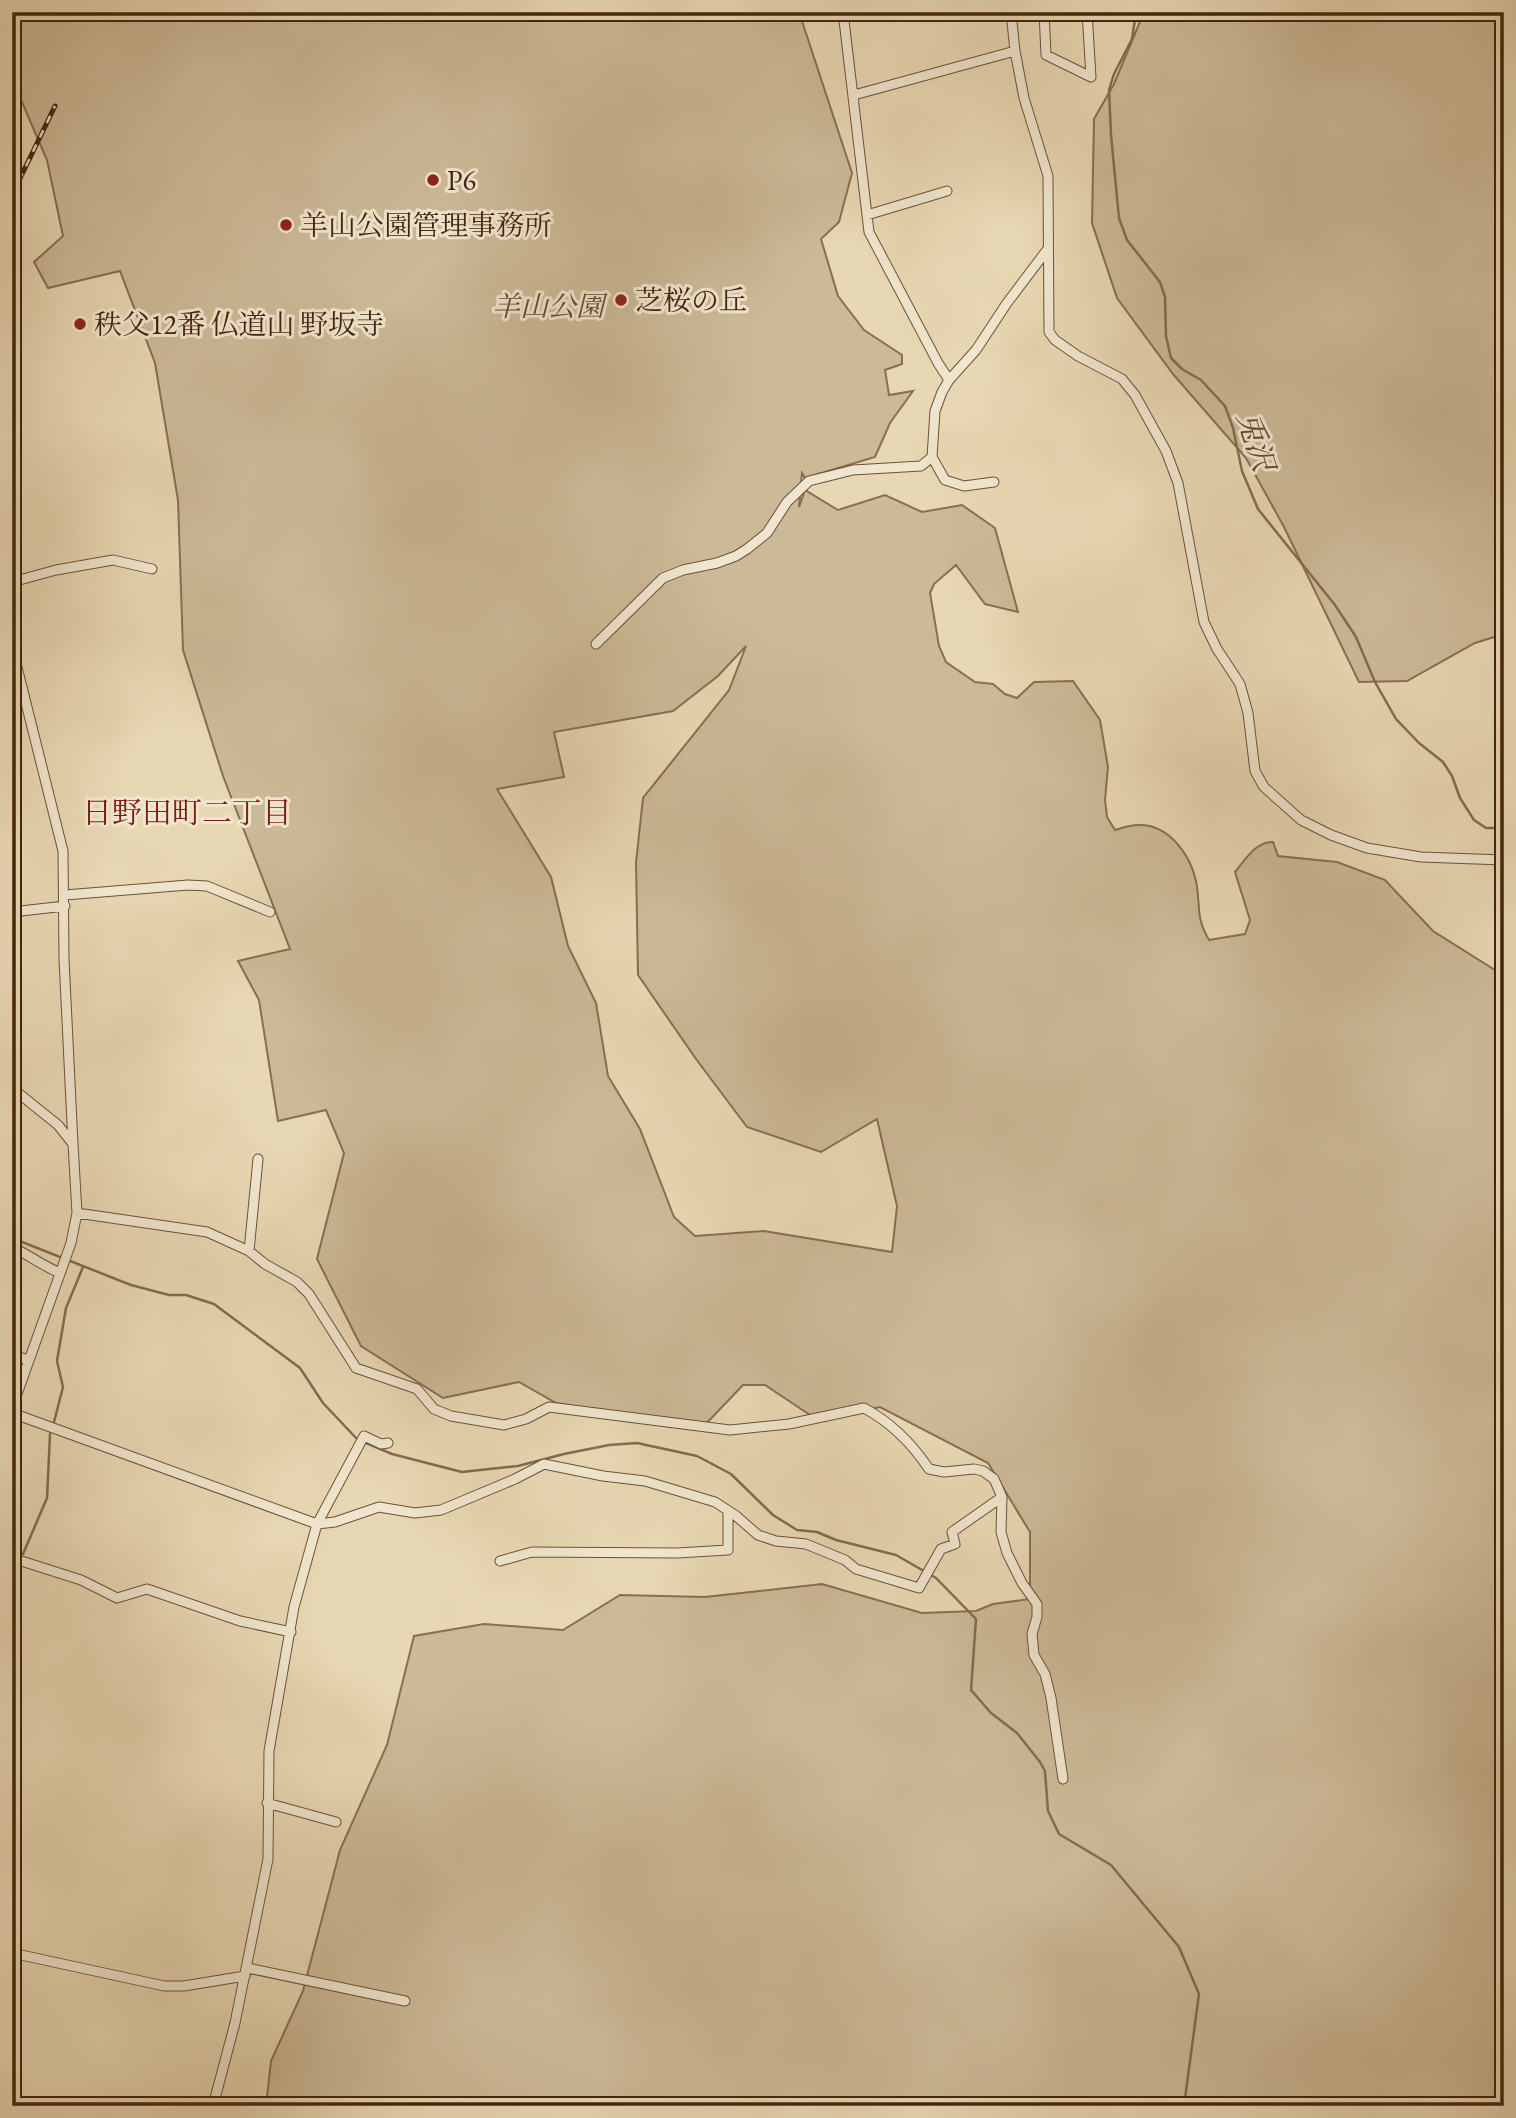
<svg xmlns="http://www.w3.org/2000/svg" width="1516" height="2118" font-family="'EB Garamond','Noto Serif JP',serif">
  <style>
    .green { fill: #ccb997; stroke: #886e52; stroke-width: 2; fill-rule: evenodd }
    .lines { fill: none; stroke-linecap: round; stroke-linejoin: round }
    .stream { stroke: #846b4f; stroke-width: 2.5 }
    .minor-casing { stroke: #6c5137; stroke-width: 11 }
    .minor { stroke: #f0e5ce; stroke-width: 9 }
    .rail-casing { stroke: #43240e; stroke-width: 5 }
    .rail { stroke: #f0e5ce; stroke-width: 2.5; stroke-dasharray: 8; stroke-linecap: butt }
    .poi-dot { fill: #8f2418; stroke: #f0e5ce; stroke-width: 2.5 }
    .labels { text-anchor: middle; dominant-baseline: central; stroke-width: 6; stroke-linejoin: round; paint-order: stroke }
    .poi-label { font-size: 28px; fill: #43240e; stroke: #f0e5ce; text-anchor: start }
    .park-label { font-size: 28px; font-style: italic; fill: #654930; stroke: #f0e5ce }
    .water-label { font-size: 30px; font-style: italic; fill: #64472f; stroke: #f0e5ce }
    .neighbourhood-label { font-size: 30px; fill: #7a1f14; stroke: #f0e5ce }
  </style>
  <rect width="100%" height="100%" fill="#e8d7b3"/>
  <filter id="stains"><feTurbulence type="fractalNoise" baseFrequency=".00286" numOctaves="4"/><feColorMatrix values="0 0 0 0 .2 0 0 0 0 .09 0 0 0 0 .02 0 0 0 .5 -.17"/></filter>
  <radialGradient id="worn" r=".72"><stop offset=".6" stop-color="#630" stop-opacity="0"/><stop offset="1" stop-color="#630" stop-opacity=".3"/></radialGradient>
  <!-- green -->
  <path class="green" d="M12 12H799L852 173 839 222 821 239 838 296 864 330 902 355V364L885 370 889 395 913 391 890 423 875 457 805 478 802 473 799 507 805 490 838 510 885 495 922 512 962 505 995 528 1018 612 985 604 956 565 934 584 930 593 939 646 946 662 975 682 993 684 1005 694 1017 698 1034 682 1073 681 1100 720 1108 767 1105 800 1107 817 1115 830C1122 828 1130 825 1137 825 1168 823 1190 854 1196 881 1201 906 1195 916 1209 940L1245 934 1250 920 1235 872C1246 859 1255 842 1273 842L1278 856 1337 862 1385 880 1433 931 1498 972 1504 982V2106H266L271 2061 303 1991 340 1850 387 1745 414 1636 484 1624 563 1630 620 1595 705 1597 822 1584 922 1613 976 1611 993 1604 1030 1599V1532L988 1463 880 1407 819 1421 765 1385H743L702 1428 556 1403 519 1382 443 1398 361 1346 317 1259 344 1153 326 1110 278 1121 259 1000 238 961 290 949 223 776 183 650 178 500 155 363 120 271 48 288 34 262 63 236 47 160 12 79ZM746 646 729 690 643 798 636 863 638 975 696 1059 747 1127 821 1152 877 1119 897 1206 892 1252 764 1231 695 1236 674 1217 640 1129 608 1076 596 1003 568 946 551 877 497 789 564 777 554 732 673 711 718 676Z
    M1144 12H1504V634L1475 643 1407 681 1359 682 1284 527 1246 458 1173 374 1117 298 1092 223 1094 119 1114 84Z"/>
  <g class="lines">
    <!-- stream -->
    <path class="stream" d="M1136 12 1132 39 1114 74 1109 90 1111 135 1119 218 1127 240 1160 282 1165 297 1166 336 1171 358 1182 369 1201 380 1225 406 1233 428 1242 471 1258 509 1335 605 1356 637 1375 682 1396 719 1419 743 1443 762 1452 776 1460 798 1474 820 1486 828H1504
      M12 1238 131 1285 169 1295H186L214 1304 300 1368 323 1403 357 1439 392 1454 462 1472 518 1466 564 1454 609 1445 637 1443 697 1456 731 1474 773 1515 797 1530 817 1532 836 1540 896 1555 936 1578 976 1619 971 1690 991 1713 1017 1733 1040 1762 1045 1771 1048 1811 1059 1834 1111 1865 1179 1947 1199 1994 1184 2106
      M54 1422 63 1387 57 1361 66 1308 83 1267
      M23 1554 47 1498 50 1434
      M12 1583 19 1566
      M12 2078 17 2086 23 2106"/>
    <!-- minor casing -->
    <g class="minor-casing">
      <path id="minor" d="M843 12 869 232 938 363 949 380
        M1011 12 1015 51 1024 98 1048 176 1049 332 1055 340 1078 356 1122 379 1135 395 1166 451 1178 483 1204 622 1217 649 1240 684 1248 713 1255 771 1264 787 1301 820 1331 835 1367 848 1421 857 1504 860
        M1044 12 1046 55 1091 77 1087 12
        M854 95 1015 51
        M867 215 947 191
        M994 482 964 486 945 480 932 457 935 411 942 392 949 380 976 350 1007 303 1047 250
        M12 582 56 570 113 560 152 569
        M596 644 663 578 683 570 717 563 736 556 747 549 767 533 787 502 809 481 853 470 921 466 932 457
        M12 647 63 851 64 959 73 1144
        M65 895 188 885 207 886 270 912
        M12 912 65 906
        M12 1088 58 1125 73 1144 77 1213 71 1243 12 1408
        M77 1213 207 1232 249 1251 265 1264 297 1282 309 1294 356 1368 417 1389 434 1409 451 1416 504 1425 526 1419 549 1407 730 1430 789 1424 864 1408C890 1422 913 1445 929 1469L944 1472 974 1469 983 1471 994 1479 1002 1497 1001 1532 1007 1553 1022 1583 1037 1604V1617L1032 1634 1034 1655 1045 1674 1051 1698 1063 1779
        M12 1247C29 1255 43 1266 60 1273
        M249 1251 258 1159
        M12 1355 29 1360
        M12 1413 317 1524 335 1522 379 1507 415 1513 441 1510 515 1479 544 1464 603 1476 645 1481 715 1502 735 1515 758 1535 776 1541 806 1544 845 1560 856 1569 919 1588 941 1549 955 1544 952 1532 1002 1497
        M12 1558 81 1580 117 1598 147 1589 240 1621 291 1632
        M500 1561 532 1552 677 1553 728 1550V1512
        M267 1803 336 1822
        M12 1953 164 1986H184L245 1976
        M248 1968 405 2001
        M213 2106 235 2023 268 1859 269 1751 294 1607 317 1524 364 1436 381 1444 388 1443"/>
    </g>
    <!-- minor -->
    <use href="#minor" class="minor"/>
    <!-- rail casing -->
    <g class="rail-casing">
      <path id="rail" d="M12 195 55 106"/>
    </g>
    <!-- rail -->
    <use href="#rail" class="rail"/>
  </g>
  <!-- markers -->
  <g class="poi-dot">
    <circle cx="433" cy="180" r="7"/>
    <circle cx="286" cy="225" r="7"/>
    <circle cx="621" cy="300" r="7"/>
    <circle cx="80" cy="324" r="7"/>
  </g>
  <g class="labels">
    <!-- poi labels -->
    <g class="poi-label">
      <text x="447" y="180">P6</text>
      <text x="300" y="225">羊山公園管理事務所</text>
      <text x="635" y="300">芝桜の丘</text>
      <text x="94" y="324">秩父12番 仏道山 野坂寺</text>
    </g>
    <!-- park labels -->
    <g class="park-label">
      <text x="548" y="306">羊山公園</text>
    </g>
    <!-- water labels -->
    <g class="water-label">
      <text transform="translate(1256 441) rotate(72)">兎沢</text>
    </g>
    <!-- neighbourhood labels -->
    <g class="neighbourhood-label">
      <text x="187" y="812">日野田町二丁目</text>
    </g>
  </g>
  <!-- margin -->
  <rect width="1516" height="2118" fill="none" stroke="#e8d7b3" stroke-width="42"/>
  <rect x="14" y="14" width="1488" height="2090" fill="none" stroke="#43240e" stroke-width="3.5"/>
  <rect x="21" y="21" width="1474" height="2076" fill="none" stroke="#43240e" stroke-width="2"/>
  <rect width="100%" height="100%" filter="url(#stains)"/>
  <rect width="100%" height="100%" fill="url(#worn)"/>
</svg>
